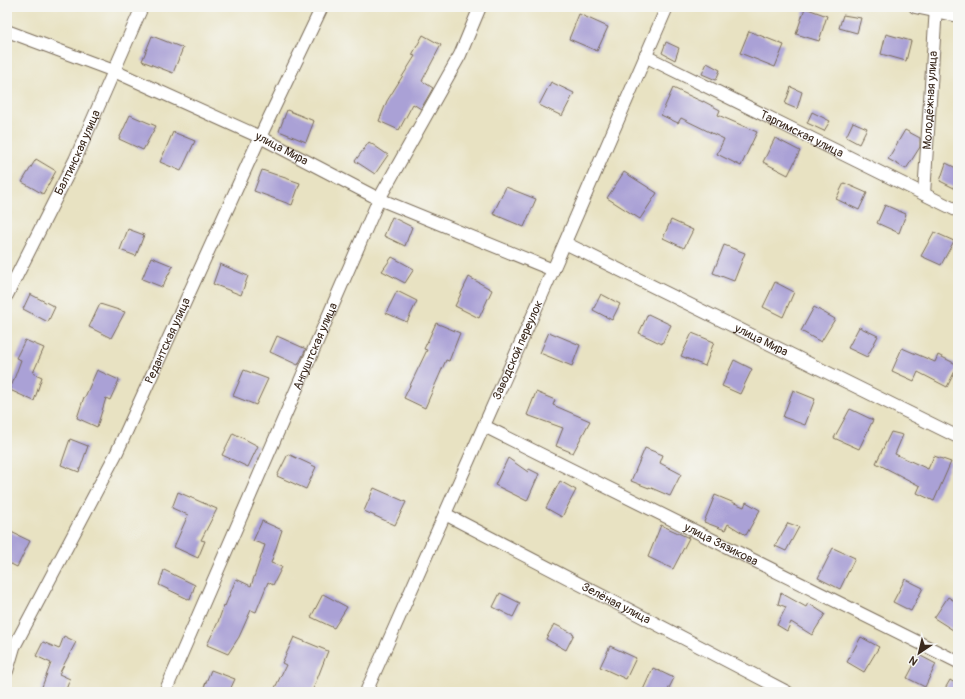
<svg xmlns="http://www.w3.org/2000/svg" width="965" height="699" font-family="Pangolin,sans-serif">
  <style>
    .building { fill: #aaa1d6 }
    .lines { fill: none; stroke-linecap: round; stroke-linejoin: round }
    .minor-casing { stroke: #786a57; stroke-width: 14 }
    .minor { stroke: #fff; stroke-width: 12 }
    .labels { text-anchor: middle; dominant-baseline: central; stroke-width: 3; stroke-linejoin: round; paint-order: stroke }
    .street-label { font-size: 12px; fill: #3b2a1e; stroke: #f6f6f2 }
  </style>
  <rect width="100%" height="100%" fill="#f6f6f2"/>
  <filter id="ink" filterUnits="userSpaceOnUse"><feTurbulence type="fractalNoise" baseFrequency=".025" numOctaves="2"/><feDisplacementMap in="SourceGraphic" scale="8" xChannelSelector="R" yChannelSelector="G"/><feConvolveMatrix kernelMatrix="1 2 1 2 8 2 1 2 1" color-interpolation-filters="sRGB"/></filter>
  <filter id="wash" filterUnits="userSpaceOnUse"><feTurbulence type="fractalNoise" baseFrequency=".012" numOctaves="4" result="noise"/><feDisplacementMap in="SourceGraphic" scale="16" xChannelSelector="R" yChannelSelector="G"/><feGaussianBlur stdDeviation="0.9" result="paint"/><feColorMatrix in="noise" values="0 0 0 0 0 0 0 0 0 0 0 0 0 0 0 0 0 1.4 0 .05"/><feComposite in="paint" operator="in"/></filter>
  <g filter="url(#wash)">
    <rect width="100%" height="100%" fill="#e8e2c2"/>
    <g id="blocks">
      <!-- building -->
      <path class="building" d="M805 8 827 16 819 41 796 34Z
        M579 14 608 27 597 51 569 39Z
        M843 15 861 18 857 33 839 28Z
        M749 31 784 45 775 67 740 53Z
        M886 34 911 41 906 61 881 54Z
        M423 35 441 45 422 81 433 88 421 109 413 104 399 130 379 121 387 101 415 56 412 55Z
        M152 36 183 48 173 73 142 61Z
        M666 42 679 48 675 60 662 53Z
        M707 63 720 70 716 80 702 74Z
        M551 82 574 93 562 116 539 105Z
        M791 87 802 92 797 109 785 104Z
        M673 88 703 102V101L720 110 718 115 757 132 741 166 717 154 724 139 681 118 678 123 661 115Z
        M287 110 314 121 306 142 279 131Z
        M812 112 830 121 824 131 807 123Z
        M130 115 156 126 143 150 119 139Z
        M853 122 867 128 859 144 846 137Z
        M905 130 920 138V147L906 169 888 159Z
        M173 132 195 141 181 171 160 162Z
        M775 138 800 151 788 175 763 162Z
        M369 142 388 155 375 174 355 161Z
        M36 159 56 171 43 194 22 182Z
        M946 163 958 169V190L940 181Z
        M262 170 300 183 292 205 254 191Z
        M624 172 657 193 640 219 607 198Z
        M844 183 867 193 859 210 836 199Z
        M506 187 536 199 524 227 493 214Z
        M885 205 906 214 899 233 877 223Z
        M392 217 412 227 405 246 384 236Z
        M671 220 693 230 684 248 663 238Z
        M128 229 144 235 136 256 120 250Z
        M934 232 954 241 941 265 921 256Z
        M724 245 745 253 734 281 713 273Z
        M151 257 173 266 162 287 142 279Z
        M392 257 414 269 405 283 382 271Z
        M220 264 248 276 241 295 213 284Z
        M469 277 492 290 479 318 455 306Z
        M775 282 794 292 783 317 763 307Z
        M397 291 417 301 407 322 386 313Z
        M30 294 55 307 48 322 23 309Z
        M601 294 620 304 612 320 593 310Z
        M100 304 125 312 111 338 89 327Z
        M814 307 835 319 821 342 801 331Z
        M648 314 671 325 662 344 639 333Z
        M436 323 460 333 449 361 446 360 425 408 404 398 427 350 424 349Z
        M859 327 878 336 867 357 848 348Z
        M549 332 580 345 572 366 540 353Z
        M692 333 714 342 705 366 681 356Z
        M277 336 306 349 298 365 270 352Z
        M25 340 44 348 33 373 42 377 34 401 10 390 21 360 16 358Z
        M902 348 935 362 938 355 958 365 947 387 918 372 914 381 892 371Z
        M734 360 752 369 740 394 722 386Z
        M97 370 119 380 110 400 106 398 97 427 77 418 84 397H85Z
        M244 370 268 379 256 405 233 396Z
        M793 390 815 399 805 425 783 417Z
        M536 392 555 400 553 405 590 421 573 453 556 446 563 428 527 415Z
        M850 409 873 420 859 449 834 438Z
        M891 432 903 435 895 454 928 469 934 456 951 462 934 501 917 493 920 486 876 463Z
        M233 433 258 446 248 467 222 455Z
        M70 439 88 446 79 472 61 465Z
        M645 448 663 455 660 463 681 474 670 496 649 487V488L631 481Z
        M288 454 316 467 306 489 277 476Z
        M508 458 528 472 529 469 539 474 527 501 495 485Z
        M560 481 576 490 562 517 546 508Z
        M374 488 406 502 395 525 364 511Z
        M178 492 217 509 201 540 205 541 198 558 174 547 188 515 172 508Z
        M715 495 744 507 746 502 760 510 746 535 728 524 725 530 704 522Z
        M262 521 282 530 271 563 282 567 273 585 268 582 256 612 251 610 239 637 228 654 207 645 218 622 224 605 225 606 236 579 251 586 265 545 253 541Z
        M788 523 799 527 786 551 775 546Z
        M661 525 689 538 673 569 648 557Z
        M7 530 30 541 17 567 7 562Z
        M833 548 855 558 840 589 818 578Z
        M164 570 195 585 190 600 159 585Z
        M905 579 923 588 911 611 893 602Z
        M500 593 520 603 513 617 493 607Z
        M781 593 806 607 808 603 825 614 812 635 791 622 787 631 777 625 786 607 778 604Z
        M323 594 347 607 334 628 311 617Z
        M948 597 958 603V623L953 630 934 618Z
        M554 624 574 634 566 650 546 639Z
        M64 636 76 642 59 674 70 679 65 692H40L51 663 36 656 43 642 59 649Z
        M294 637 328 651 312 692H273L286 665 282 663Z
        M861 637 879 647 864 672 847 662Z
        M610 646 636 658 626 679 600 667Z
        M919 655 936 664 925 687 907 678Z
        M653 668 674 678 667 692H642Z
        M211 670 235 679 229 692H202Z
        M950 680 958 685V692H943Z"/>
    </g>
  </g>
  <g filter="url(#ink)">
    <use href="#blocks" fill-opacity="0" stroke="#786a57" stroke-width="1"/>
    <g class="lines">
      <!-- minor casing -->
      <g class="minor-casing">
        <g id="minor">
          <path d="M915 7 958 16"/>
          <path id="s1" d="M7 31 114 71 260 137 379 199 553 270"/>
          <path id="s2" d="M645 56 958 211"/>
          <path id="s3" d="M924 194 936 7"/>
          <path id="s4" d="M565 243 958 437"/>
          <path id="s5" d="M7 295 75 160 142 7"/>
          <path id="s6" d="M484 426 958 662"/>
          <path id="s7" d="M445 514 787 692"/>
          <path id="s8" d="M7 671 14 647 117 452 260 137 322 7"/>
          <path id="s9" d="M165 692 379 199 460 55 480 7"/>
          <path id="s10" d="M366 692 553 270 667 7"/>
        </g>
      </g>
      <!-- minor -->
      <use href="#minor" class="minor"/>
    </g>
  </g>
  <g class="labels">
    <!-- street labels -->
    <g class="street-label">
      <text stroke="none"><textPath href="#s3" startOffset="94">Молодёжная улица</textPath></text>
      <text stroke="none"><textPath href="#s2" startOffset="175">Таргимская улица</textPath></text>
      <text stroke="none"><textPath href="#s1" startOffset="299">улица Мира</textPath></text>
      <text stroke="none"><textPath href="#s5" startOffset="159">Балтинская улица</textPath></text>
      <text stroke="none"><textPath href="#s4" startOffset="219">улица Мира</textPath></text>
      <text stroke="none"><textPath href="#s8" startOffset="368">Редантская улица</textPath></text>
      <text stroke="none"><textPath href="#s9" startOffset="377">Ангуштская улица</textPath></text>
      <text stroke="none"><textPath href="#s10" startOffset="374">Заводской переулок</textPath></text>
      <text stroke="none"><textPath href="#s6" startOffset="265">улица Зязикова</textPath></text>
      <text stroke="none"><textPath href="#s7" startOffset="193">Зелёная улица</textPath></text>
    </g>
  </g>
  <!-- margin -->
  <rect width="965" height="699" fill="none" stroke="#f6f6f2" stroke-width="24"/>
  <!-- north arrow -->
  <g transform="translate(919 653) rotate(215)" stroke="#f6f6f2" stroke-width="3" paint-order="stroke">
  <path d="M0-3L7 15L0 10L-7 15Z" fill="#3b2a1e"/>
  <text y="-6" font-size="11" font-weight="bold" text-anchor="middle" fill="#3b2a1e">N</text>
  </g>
</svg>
